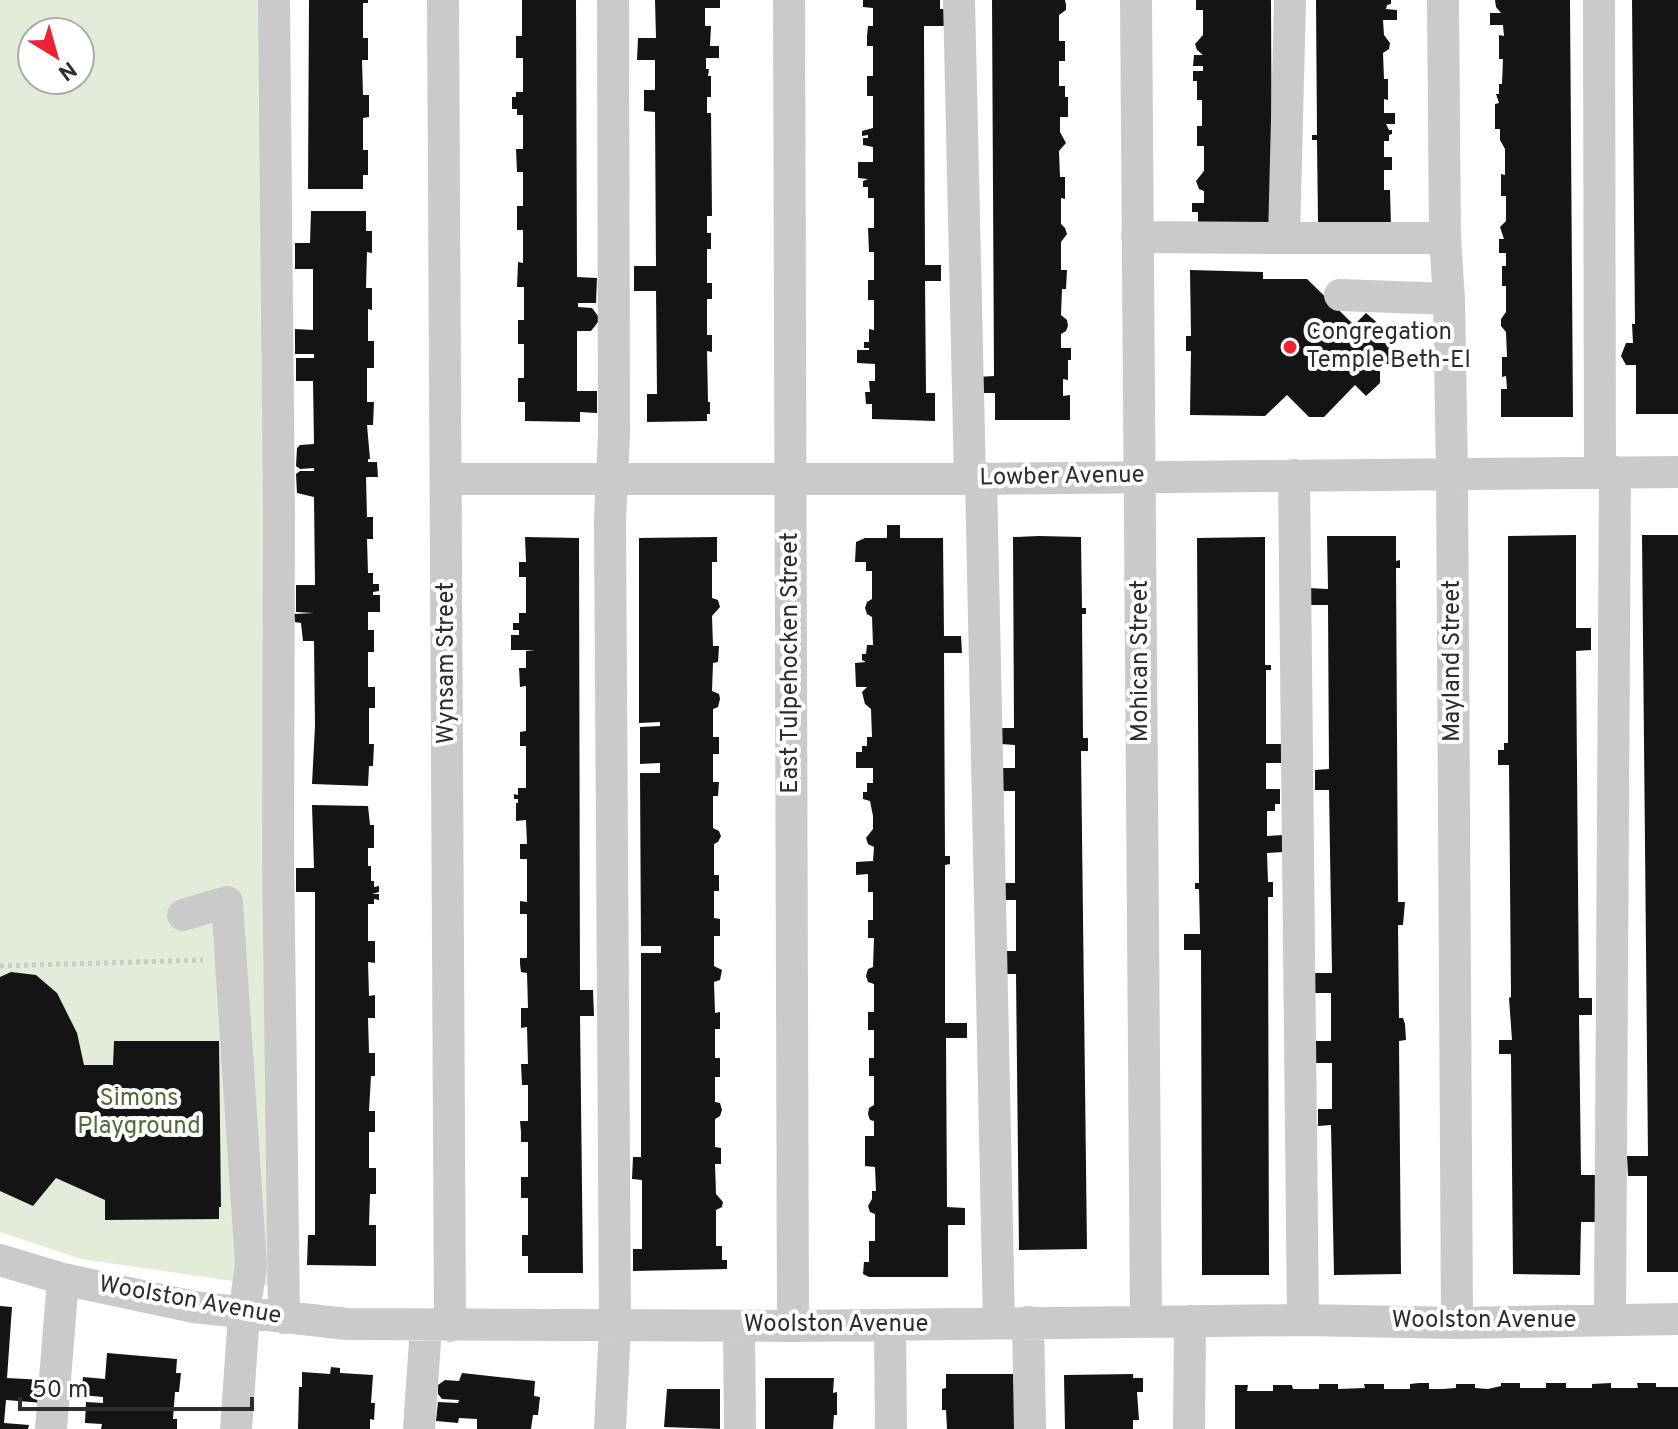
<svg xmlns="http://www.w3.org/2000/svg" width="1678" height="1429" font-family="Overpass,sans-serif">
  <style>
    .green { fill: #e3ecd9; fill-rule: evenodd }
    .building { fill: #141414 }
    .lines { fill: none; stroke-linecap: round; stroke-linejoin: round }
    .path { stroke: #cacaca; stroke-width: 5; stroke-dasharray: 4 4; stroke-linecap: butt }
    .minor { stroke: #cacaca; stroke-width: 32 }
    .poi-dot { fill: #f02336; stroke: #fff; stroke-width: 3 }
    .labels { text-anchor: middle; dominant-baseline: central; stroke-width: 8; stroke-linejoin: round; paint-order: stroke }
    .poi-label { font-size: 24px; fill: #2d2d2d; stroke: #fff; text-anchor: start }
    .street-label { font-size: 24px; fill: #2d2d2d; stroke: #fff }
    .park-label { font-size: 24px; fill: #516b38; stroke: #fff }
  </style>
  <rect width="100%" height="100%" fill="#fff"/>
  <!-- green -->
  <path class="green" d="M0 0H263L281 1288 81 1259 0 1232ZM32 32H80V80H32Z"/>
  <!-- building -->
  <path class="building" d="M309 0H368V3H363V38H368V60H362L363 95H369V117L363 118V150H368V175H363V189H308Z
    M522 0H576L577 277 597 278 596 303H578V307L592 308 598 316V322L591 331H577V391H597V413L580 412V422L525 421V402H518V378H524V344H518V320H524V287H517L518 262 523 263V230H517V206H523V172H517L516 149H523V115H517V109H512V97H516V92H523V58H516V36H522Z
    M655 0H720V8H705V26H711L710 46H719V58H706V69H709L708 76H711V97H707V113H711L712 216H707V233H711V249H707V283H712V299H707V335H712V352L707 351 708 402H710V414H707V421L647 422V394H657L656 291H634V266H656L655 112 644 111V90H655V60H637L638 38H656Z
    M863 0H940V9H946V26H924V36L925 265H941V281H925L926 393H935V421L872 419V404H866L865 392H870L869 381H875V364L857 363V350H869V348H864V342H869V329L874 330V300H868V280H874V252H869L868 228H874V198H868V187H863V181L868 179 858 178V162H873V147L863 145V138H868V135L862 136V131L873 128V96H867V76H873V46H867V36L868 26H873V8L863 7Z
    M992 0H1065L1066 5V10L1059 15V41H1065V61H1059V86H1065V97H1068V117H1060V132L1066 143 1059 151 1060 177H1065V199L1061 198V224L1065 228 1067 234 1061 242V270H1067L1066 289H1062L1061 315 1067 320 1068 326 1066 331 1061 334V348H1071V360H1068V380L1063 379V396L1070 395V420H995V393H978V377L994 376V373Z
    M1196 0H1271L1272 228 1198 227V212H1192V203H1204V191L1199 189 1196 181 1204 171V146H1197V126H1202V100H1197V81H1193V71H1203V66H1193L1194 55H1203L1197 50 1195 44 1203 35V10H1196Z
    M1316 0H1391V4L1387 5 1386 9 1397 10V20H1383L1384 35 1390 43 1389 49 1383 53 1384 79H1388V100L1384 99V113H1395V124H1386L1389 130H1392V134L1389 135V141H1384V157H1392V170H1384V190H1390L1391 227 1318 223 1317 140H1312V135H1317Z
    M1495 0H1570L1573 417H1501V389H1507L1506 376 1502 377V357H1507L1506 332 1501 326V319L1506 312V286H1502V266H1506V253H1499V239H1504L1500 227 1506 221V196H1501V174L1505 175V149L1500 140V129H1495V104L1499 103 1496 94H1499V84H1502L1503 59H1499V35L1504 36 1503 25H1490V13H1501L1496 7Z
    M1632 0H1678V414H1636V365H1626L1621 356 1626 343H1633L1632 324H1635Z
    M311 211H366V231H372V253L367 252 366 288H372V310L368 309V341H374V368H367V402H374L373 425H367L370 459H368V462H377L378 477H366L367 517H373V539H367L368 573H373V584H379V591L373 592V595H380V612H368V630H374V652H368V687H375V708H369V744H374L373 766H369L368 786 312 784 315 726 314 641H303L301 623 295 622 294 614 314 613 296 612V585H315L314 497 297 493 296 474 300 471H314V468L300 469 296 466 297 448 300 445 314 444 313 381H296V358H314V354H295V329L313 330V269H295V243H310Z
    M1190 270 1263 272V279H1307L1354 325 1366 313 1380 325V343H1394V364H1380V383L1366 396 1355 385 1324 417H1309L1287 395 1265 416 1190 415 1191 351H1186V336H1191Z
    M887 525H900V538H943L944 636H961L962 653H944L945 856H950V864L945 865V1023H967V1038H946L947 1207 965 1208V1225H948V1277H869L863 1274 864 1262H869V1241H875V1214L870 1212 868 1206 872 1199V1191H876L875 1167 865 1166V1136H874V1121L870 1120 868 1114 869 1108 874 1105V1076H869V1058H874V1030H868V1012H874V984L868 982 866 976 868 969 873 967 874 938H868V920H873V892H868V874L856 875V862L873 861 874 847 868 844 866 838 873 829V816L870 801 863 799V792H867V783H873V768H856V752H862V746H867V737H872L871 709 865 704 862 692 867 687H856L855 663 866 662 862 660V654H866L867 645H873L872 617 867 614 865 608 867 602 872 599V571H866V562H855L856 542 865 538H887Z
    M1576 535V628H1591V650L1576 651 1579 998H1592V1015H1579L1581 1175H1596V1222H1581L1580 1275 1513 1274 1511 1054H1499V1040H1512L1509 998 1511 997 1509 765H1498V750H1504V743H1508V536Z
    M1642 535H1678V1272H1647V1176H1628L1627 1156H1648Z
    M1039 536 1081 537 1082 608H1086V614H1082L1083 738H1088V751H1081L1087 1249 1019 1250 1016 974H1000L999 951H1016V900H1000V883H1015V791H997V768H1015V745L1001 744V728H1014L1013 537Z
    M1327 536H1396V561L1400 560V568H1396L1398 902H1405L1403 925H1398L1399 1018H1403L1405 1024 1406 1040 1399 1041 1401 1274 1334 1275 1331 1125 1318 1126V1109H1332V1063H1310V1041H1331V993H1310V973H1332L1329 790H1315V770L1329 769 1328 605H1306L1307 588 1328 589Z
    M525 537 579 538 580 990H593L594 1016H580L583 1273H528V1256H522V1235H528V1198H521V1177H528V1142H521V1132L520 1121H528V1085H522L521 1064H528L527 1027 521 1028V1008H528L527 973 521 972 520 964V958H527V914H520V901L527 902V859H520V844H527L526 820 516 821V803H518V799H514V794L518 795V788H526V746H520V732L526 731V686L520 687 519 668H526V651L535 650H511V635H519V630H513V623H519V613H526V577H519V562H526Z
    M717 537V562H712V598L718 600 720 607 712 616 713 646H719L718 662 713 663 712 691 719 694 720 699 718 707 713 709V737H719V754H713V782H719L718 796H713V828L719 831 721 836 718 842 714 844V875H719V891H714V918L720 919V936H714V966L722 970 720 980 714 982 715 1013 720 1012V1029H715V1058H720V1077H715V1102L720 1103 722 1110 720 1116 715 1119V1147L721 1148V1164H715L716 1194 723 1202 722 1207 716 1210V1246H722V1260H727V1269L633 1271V1249H642V1180L632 1179 633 1157H641V953H661V946H641L640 773H660V763L640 764V727L660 726V722L639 723V538Z
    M1265 537V665H1271V670H1266V744H1283V763H1266V789H1280V804H1275V811H1267V836L1284 835 1285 852 1267 853 1268 882H1273V897H1268L1269 1275H1202L1201 950H1184V934H1200L1199 889H1195V883H1199L1197 538Z
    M312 805 368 806 370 825H374V848H368V866H371V881H374V887L379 886V892L372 894H379V900L374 899V904H368V941H375V963L368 962 369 996 375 995V1018H368L369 1053H375V1076H371L369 1111H375V1132H369V1168H376V1194H370L369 1225H376V1266L307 1265 308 1235H315V892H296V868H314Z
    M11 972 36 975 57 993 77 1033 84 1065H113L114 1041H219L221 1207H219V1219L105 1220V1200L56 1178 33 1206 0 1191V977Z
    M0 1306 12 1307 7 1378 45 1380 43 1403 6 1400 4 1423 29 1425 28 1429H0Z
    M107 1353 177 1359 176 1373H181L179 1392H175L174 1405 173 1419H177V1429H101L102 1424 85 1423 86 1402 103 1403V1397L81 1395 83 1377 105 1379Z
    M331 1367 340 1368V1373L373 1375 371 1403H375L374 1420 370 1419V1429H298L299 1387H302V1372L330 1374Z
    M462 1373 535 1381 534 1396 540 1397 538 1415H533L531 1429H477V1419L459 1418 458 1423 436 1421 438 1402 458 1403 459 1400 442 1399 438 1394V1385L445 1380 459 1381Z
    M946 1374H1014L1015 1429H947L946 1410H942V1389L946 1388Z
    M1133 1374V1378H1143V1392H1137L1139 1420H1133V1429H1065L1064 1375Z
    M765 1378H834L833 1393 837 1392V1415H834L833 1429H765Z
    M1419 1383H1429V1389H1443L1456 1388V1384H1475V1388L1488 1389 1501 1386V1383H1520V1388H1546V1383H1566V1388H1592V1384L1611 1383V1388H1638L1637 1383H1656V1387H1678V1429H1235V1385H1248L1247 1391H1273V1385H1292L1293 1389H1319V1384H1338V1389L1365 1388 1364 1384H1384V1389H1410V1384Z
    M667 1389H720V1429L664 1427Z"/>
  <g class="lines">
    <!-- path -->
    <path class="path" d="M0 966 203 960"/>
    <!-- minor -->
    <path class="minor" d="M274 0 279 514 278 854 284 1318
      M443 0 450 1326
      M789 0 793 1326
      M959 0 970 479
      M1136 0 1146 1322
      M1290 0 1284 238H1445
      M1443 0 1445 238 1449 299 1452 474 1457 1323
      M1599 0 1600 472
      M1137 237 1284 238
      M1340 295 1449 299
      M1294 475 1303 1320
      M981 478 999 1323
      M446 479H970L1678 472
      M183 915 227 902 251 1265 244 1314 236 1429
      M0 1260 63 1279 194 1307 347 1324 793 1326 1303 1320 1457 1323 1678 1319
      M1610 1319 1615 472
      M1028 1322 1030 1429
      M739 1326 740 1429
      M890 1326 891 1429
      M51 1429 63 1279
      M419 1429 426 1326
      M610 1429 615 1326 610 520 614 435 613 0
      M1189 1429 1190 1321"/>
  </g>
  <!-- markers -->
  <circle class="poi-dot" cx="1290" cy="347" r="8"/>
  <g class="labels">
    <!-- poi labels -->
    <g class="poi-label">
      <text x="1306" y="333">Congregation<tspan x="1306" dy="28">Temple Beth-El</tspan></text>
    </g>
    <!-- street labels -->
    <g class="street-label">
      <text transform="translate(1062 477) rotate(-1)">Lowber Avenue</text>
      <text transform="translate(1141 661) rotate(-90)">Mohican Street</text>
      <text transform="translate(1453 661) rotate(-90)">Mayland Street</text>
      <text transform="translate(447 663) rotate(-90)">Wynsam Street</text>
      <text transform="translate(791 663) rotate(-90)">East Tulpehocken Street</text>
      <text transform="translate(190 1301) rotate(10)">Woolston Avenue</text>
      <text x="1484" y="1321">Woolston Avenue</text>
      <text x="836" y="1325">Woolston Avenue</text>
    </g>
    <!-- park labels -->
    <g class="park-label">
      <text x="139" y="1099">Simons<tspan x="139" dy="28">Playground</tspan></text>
    </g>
  </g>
  <!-- north arrow -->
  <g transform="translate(56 56) rotate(143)"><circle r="38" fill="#ffffff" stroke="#ababab" stroke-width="2"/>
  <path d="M0-6L14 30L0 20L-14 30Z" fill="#f02336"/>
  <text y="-12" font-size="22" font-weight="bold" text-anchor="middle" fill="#2d2d2d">N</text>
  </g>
  <!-- scale -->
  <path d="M20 1397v12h232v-12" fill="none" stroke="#2d2d2d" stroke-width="4"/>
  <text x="32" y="1397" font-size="24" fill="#2d2d2d" stroke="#ffffff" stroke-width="6" paint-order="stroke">50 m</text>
</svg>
